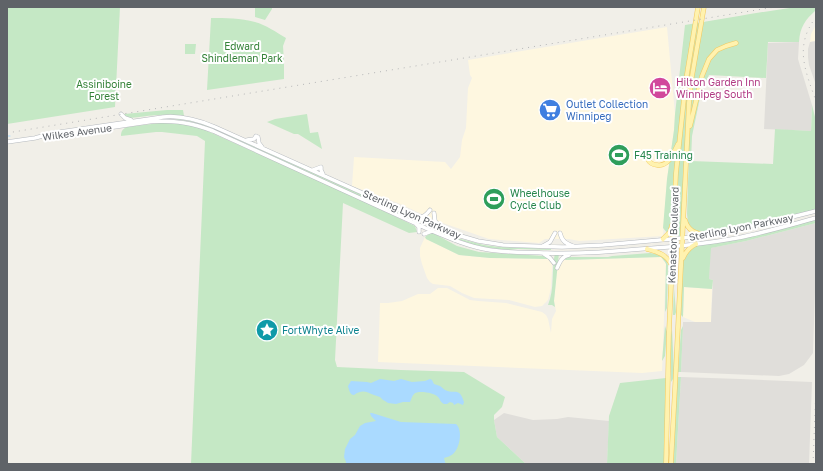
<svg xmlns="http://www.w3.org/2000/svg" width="823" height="471" font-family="'Golos Text',sans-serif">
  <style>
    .commercial { fill: #fef7e0 }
    .industrial { fill: #e0deda }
    .green { fill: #c5e8c5 }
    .water { fill: #aadaff }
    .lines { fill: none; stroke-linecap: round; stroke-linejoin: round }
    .stream { stroke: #aadaff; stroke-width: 1 }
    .secondary-casing { stroke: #b6babf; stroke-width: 4.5 }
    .primary-casing { stroke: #f2c960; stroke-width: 5 }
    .secondary { stroke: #fff; stroke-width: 3.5 }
    .primary { stroke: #fff2af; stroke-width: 4 }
    .rail { stroke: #b6b7b8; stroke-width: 1; stroke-dasharray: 1 5; stroke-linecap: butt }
    .labels { text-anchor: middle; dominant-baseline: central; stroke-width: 4; stroke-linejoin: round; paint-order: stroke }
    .park-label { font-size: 10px; fill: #348238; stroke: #fff }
    .hotel-label { font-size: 10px; fill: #b23c85; stroke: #fff; text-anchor: start }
    .shop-label { font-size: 10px; fill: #366cbe; stroke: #fff; text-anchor: start }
    .street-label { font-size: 10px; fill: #5f6368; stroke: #fff }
    .leisure-label { font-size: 10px; fill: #27864d; stroke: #fff; text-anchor: start }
    .culture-label { font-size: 10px; fill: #0d838f; stroke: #fff; text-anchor: start }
  </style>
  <rect width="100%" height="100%" fill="#f1efe8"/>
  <!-- commercial -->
  <path class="commercial" d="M816 25V41L810 42 811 34Z
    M667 27 675 114 674 130 667 179 663 236 579 241 569 239H545L539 243 489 239 437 221 398 203 352 186 354 157 445 162 451 169 460 157 462 140 466 128 468 88 472 78 470 75 468 60Z
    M425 237 426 239 459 255 490 258 550 259 552 262V269L551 288 548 300 542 306 535 307 509 300 474 298 462 293 450 286 433 284 430 282 427 278 422 264 420 256V248Z
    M661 257 666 264 662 371 642 373 378 362 380 303H388L402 301 418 294H430L438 288H447L470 300 478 301 506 303 542 312 546 315 548 319 551 333 552 319 556 311 554 301 557 268 564 259 566 260Z
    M684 287 712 289 711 322H695L683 317Z"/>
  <!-- industrial -->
  <path class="industrial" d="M816 41V85L809 65 808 57V49L810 42Z
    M799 42 798 59 812 105 811 131 764 129 768 43Z
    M816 223V262L813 353 804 365 789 374 779 376 681 372 683 322H711L713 280 709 279 710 248 746 241Z
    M681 377 740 379 812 382 809 464H676Z
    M504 413 533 420 557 419 568 417 609 421 607 464H526L497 437 494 420Z"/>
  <!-- green -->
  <path class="green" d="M7 7H120L115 107 7 124Z
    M255 7H272V9L265 20 255 17Z
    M796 7H816V10C805 20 800 27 799 42H768L766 78 709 75 701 93 692 136 691 161 773 164 775 129 811 131 812 105 816 121V211L705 235 693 232 688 223 687 214 689 153 684 196 683 238 673 239 674 221 669 235 663 228 667 179 674 130 675 114 685 25 739 16 750 14Z
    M211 18C225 18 241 18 255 22 266 25 276 32 286 38L283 46 284 62V79L207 90Z
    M185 44H196L195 54H185Z
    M167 110H183L184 116C166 113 148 116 130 118L125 116 124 114Z
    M307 114 310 133 318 132 322 149 298 134H294L267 122 275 119Z
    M162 118C180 118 192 121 209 126L420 221V222L419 221 384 207 211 128C194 122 177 118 159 119Z
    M168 122 188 124 203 129 357 198 415 226 417 232 409 233 343 203 335 360 337 367 401 370 464 372 505 397 502 407 494 415V420L497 437 526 464H191L205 141 197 136 162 132H156L121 136C121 132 122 129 127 127L160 123Z
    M816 218V223L746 241 711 248 709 279 713 280 712 289 684 287 683 317 681 315 682 262 684 256 697 244 738 238Z
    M429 223 447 231 453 237 484 245 499 247 551 249V250L518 249 507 250 490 248 474 245 432 231 427 228Z
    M430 233H433L457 246 479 252 545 256 549 258 548 259 490 258 459 255 426 239 425 237Z
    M555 253H559L554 301 555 307 552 305H548C555 288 551 271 555 253Z
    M650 253C659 254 666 257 668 265L667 308 665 312 666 264 665 262 661 257 566 260 564 259 569 257H608L612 256Z
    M675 254 676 256 674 288 676 312 675 315H673V314Z
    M665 326 667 332 665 356 662 361Z
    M683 326 681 372H678L681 330Z
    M672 329 674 371 673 379 671 382V335Z
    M676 377H681L676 464H672Z
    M666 378V464H607L609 416 620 383Z"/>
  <!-- water -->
  <path class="water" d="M380 379 394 381 401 379 412 382 425 381 430 379 432 380 434 384C436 385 438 385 440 386 442 387 443 389 445 390 455 395 459 386 464 402L463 405 458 403 454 405 453 403 450 402 447 404H444C439 401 441 400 438 397 435 393 418 390 414 394 412 396 411 400 410 402H403L396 404 388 403 385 401 383 400 380 397C378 396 376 396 374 395 366 392 363 389 354 395 350 395 349 390 348 386L351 381 367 382 371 383Z
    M370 413H372L401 422 456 424C463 430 460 448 453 454 451 456 447 457 444 458L445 462 446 464H346V462L344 457 345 449 350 439 355 435 360 426 365 423 376 421 371 416Z"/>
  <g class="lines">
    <!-- stream -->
    <path class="stream" d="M7 136H10"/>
    <!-- secondary casing -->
    <g class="secondary-casing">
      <path id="secondary" d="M121 114 125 118 131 120
        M46 137 155 121C178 121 192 123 213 131L432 231C451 239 470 247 490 250 508 253 528 252 547 253 578 254 609 252 641 249 673 247 705 244 737 238 763 233 790 225 816 218
        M258 137 259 143 262 147
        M247 140 254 139 256 136
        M7 142 35 138 53 133 163 117C181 115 198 120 215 127L454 234 478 241 503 245 562 247 603 245 683 238 705 235 768 223 816 211
        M313 170 321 167V170L323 174
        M434 213 435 221 440 226
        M418 217C423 218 427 214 430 210
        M416 224 419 227V232
        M560 233C562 241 565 243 573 246
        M424 234 432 231
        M543 246 550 242 555 233
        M544 254 550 258 554 263
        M557 268C560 262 561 257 569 255"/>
    </g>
    <!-- primary casing -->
    <g class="primary-casing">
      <path id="primary" d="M690 126 702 76 709 59 717 50 726 46 736 43
        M647 158C649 162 653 165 657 165 669 167 674 152 678 144
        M685 220C688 231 695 233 705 235
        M663 239 670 232 672 225
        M647 249C657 252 666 254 671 264
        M683 258C686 251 690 247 696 244
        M666 464 669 331 676 173 686 80 698 7
        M671 464 675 388 689 103 691 82 704 7"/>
    </g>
    <!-- secondary -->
    <use href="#secondary" class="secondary"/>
    <!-- primary -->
    <use href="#primary" class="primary"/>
    <!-- rail -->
    <path class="rail" d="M816 17C794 46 805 70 816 101
      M7 133 775 7
      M813 464 816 388"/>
  </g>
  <!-- icons -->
  <defs>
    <g id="hotel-disc" transform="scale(1.15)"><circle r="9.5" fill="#d1479c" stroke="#fff"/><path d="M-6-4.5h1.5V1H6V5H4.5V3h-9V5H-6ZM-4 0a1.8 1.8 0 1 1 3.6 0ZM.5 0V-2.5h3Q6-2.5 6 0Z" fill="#fff"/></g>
    <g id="supermarket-disc" transform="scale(1.15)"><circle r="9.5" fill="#3f7fe0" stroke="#fff"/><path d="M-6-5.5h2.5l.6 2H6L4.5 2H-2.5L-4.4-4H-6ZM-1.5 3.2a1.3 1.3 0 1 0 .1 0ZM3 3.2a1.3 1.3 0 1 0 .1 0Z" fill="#fff"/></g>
    <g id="stadium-disc" transform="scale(1.15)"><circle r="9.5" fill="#2e9e5b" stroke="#fff"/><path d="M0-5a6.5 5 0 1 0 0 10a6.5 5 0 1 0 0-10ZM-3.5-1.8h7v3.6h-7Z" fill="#fff"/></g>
    <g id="sight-disc" transform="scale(1.15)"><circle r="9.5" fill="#0f9aa8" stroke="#fff"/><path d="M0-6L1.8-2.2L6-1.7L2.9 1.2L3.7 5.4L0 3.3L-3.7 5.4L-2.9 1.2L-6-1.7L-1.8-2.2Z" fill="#fff"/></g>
  </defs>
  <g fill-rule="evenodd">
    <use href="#hotel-disc" x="660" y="88"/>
    <use href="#supermarket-disc" x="550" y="110"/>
    <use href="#stadium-disc" x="619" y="155"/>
    <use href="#stadium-disc" x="494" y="199"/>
    <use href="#sight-disc" x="267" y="330"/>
  </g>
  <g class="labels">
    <!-- park labels -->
    <g class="park-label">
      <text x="242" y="46">Edward<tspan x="242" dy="12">Shindleman Park</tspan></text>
      <text x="104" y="84">Assiniboine<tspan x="104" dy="12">Forest</tspan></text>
    </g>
    <!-- hotel labels -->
    <g class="hotel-label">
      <text x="676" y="82">Hilton Garden Inn<tspan x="676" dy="12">Winnipeg South</tspan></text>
    </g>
    <!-- shop labels -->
    <g class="shop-label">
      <text x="566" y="104">Outlet Collection<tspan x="566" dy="12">Winnipeg</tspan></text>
    </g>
    <!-- street labels -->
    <g class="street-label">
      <text transform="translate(77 132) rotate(-8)">Wilkes Avenue</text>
      <text transform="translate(412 214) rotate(24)">Sterling Lyon Parkway</text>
      <text transform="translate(741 227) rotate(-11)">Sterling Lyon Parkway</text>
      <text transform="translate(673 235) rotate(-88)">Kenaston Boulevard</text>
    </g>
    <!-- leisure labels -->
    <g class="leisure-label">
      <text x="634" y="155">F45 Training</text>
      <text x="510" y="193">Wheelhouse<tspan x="510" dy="12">Cycle Club</tspan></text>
    </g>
    <!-- culture labels -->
    <g class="culture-label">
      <text x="282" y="330">FortWhyte Alive</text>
    </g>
  </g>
  <!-- border -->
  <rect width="823" height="471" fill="none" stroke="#5f6368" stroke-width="16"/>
</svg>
